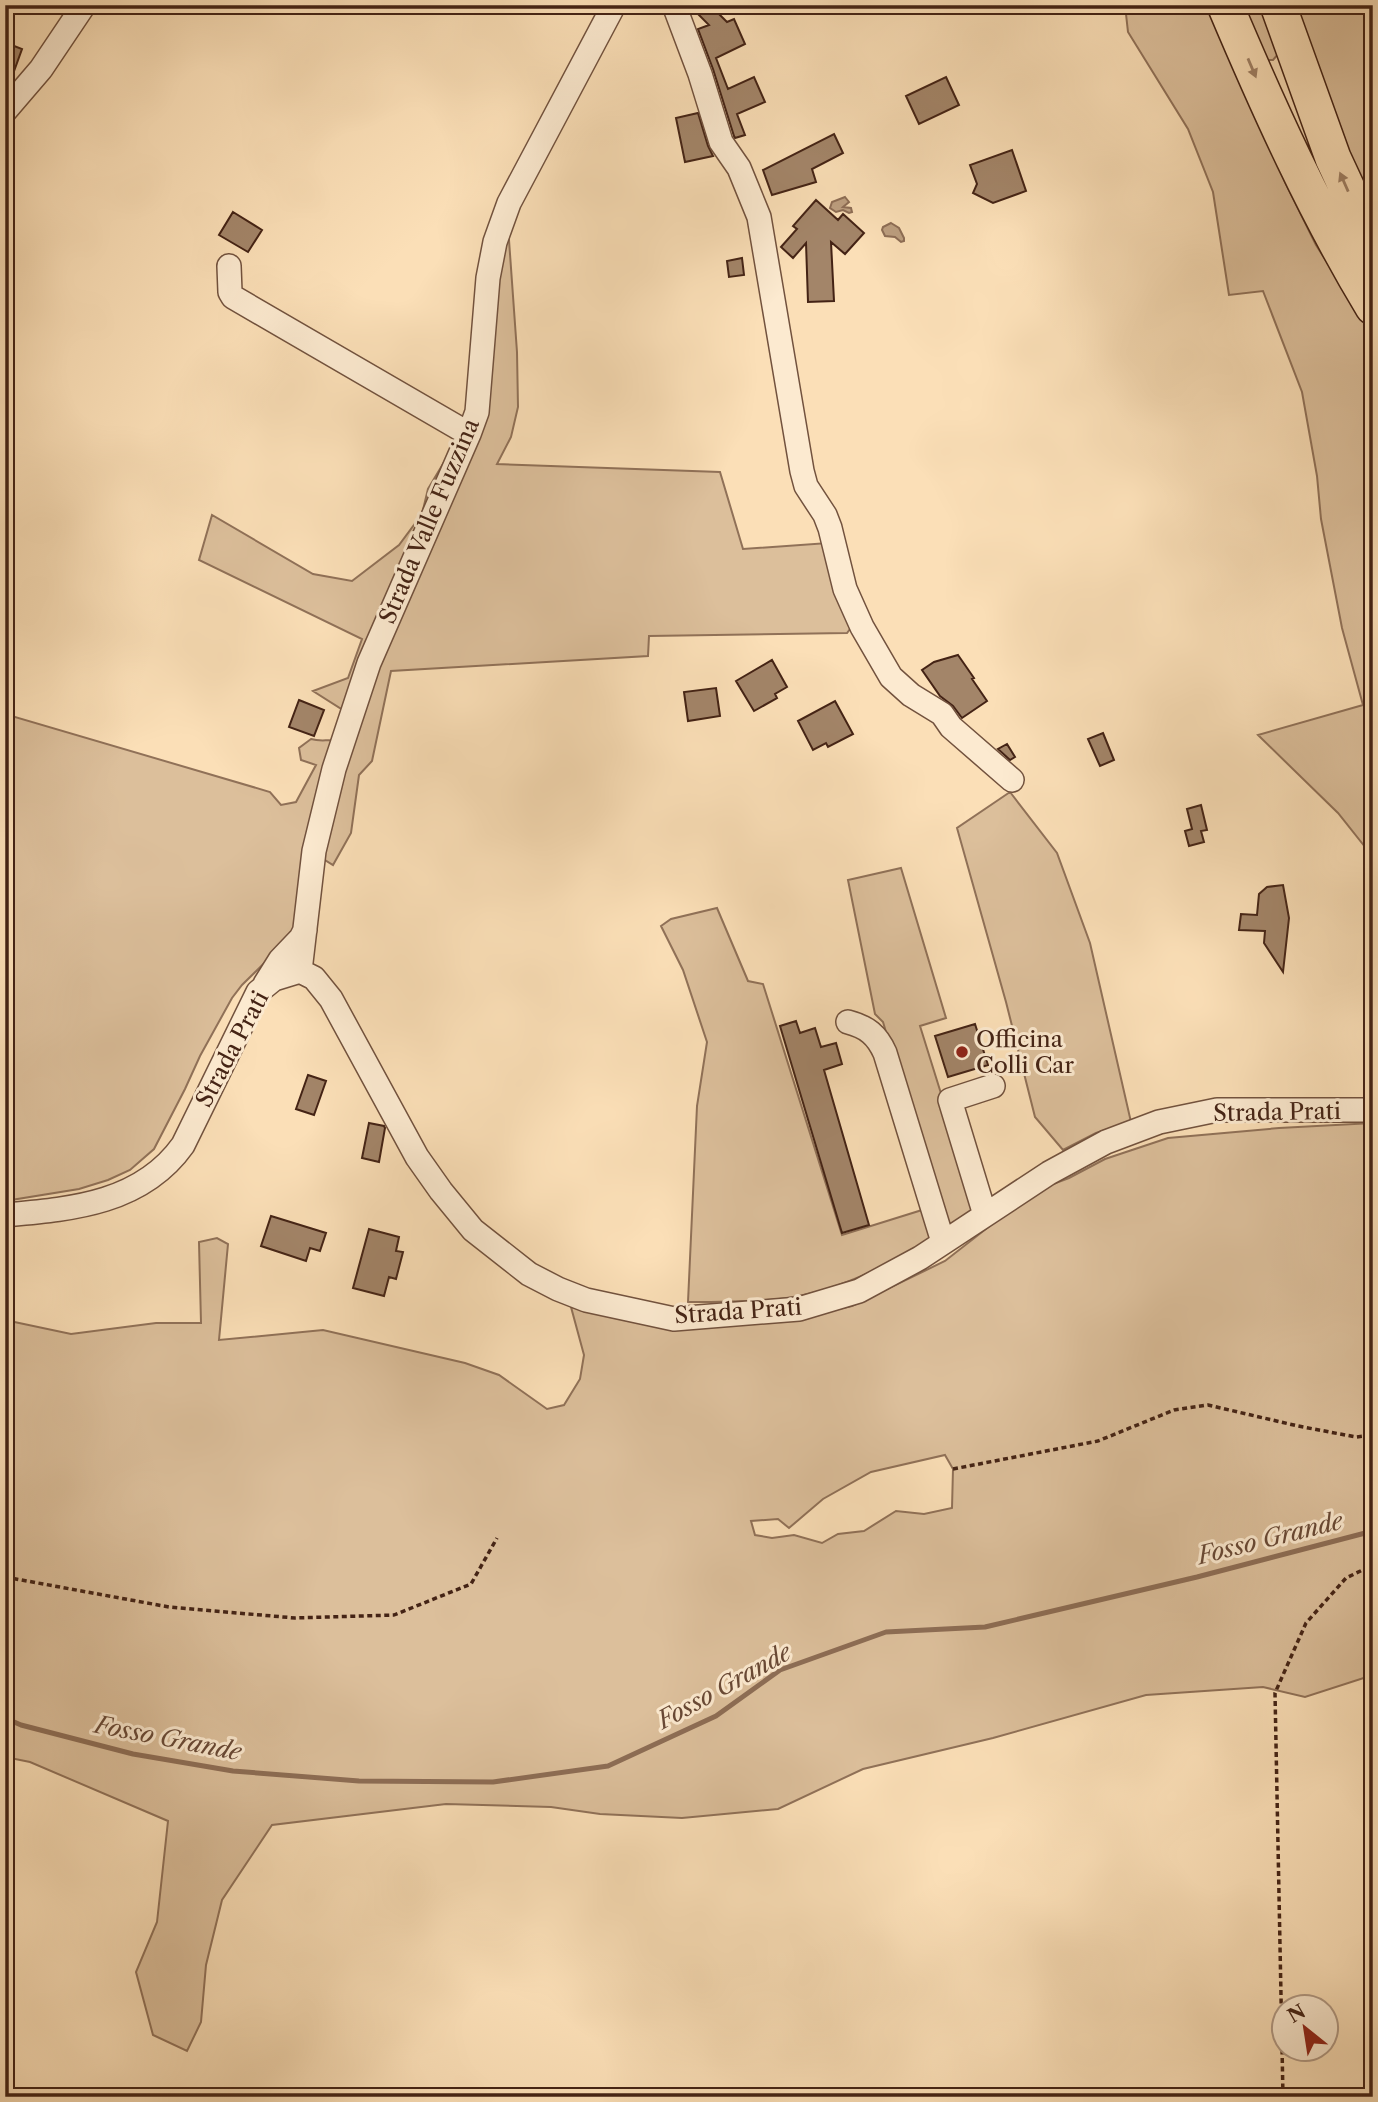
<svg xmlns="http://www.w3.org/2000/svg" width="1378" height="2102" font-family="'Libre Caslon Text',serif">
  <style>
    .green { fill: #dcbf9b; stroke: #907158; stroke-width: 2; fill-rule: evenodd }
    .water { fill: #bd9f80; stroke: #8d6d55; stroke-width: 2 }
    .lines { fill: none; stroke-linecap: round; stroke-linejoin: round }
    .stream { stroke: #8d6d55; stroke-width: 5 }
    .building { fill: #a38569; stroke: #442315; stroke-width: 2 }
    .minor-casing { stroke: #72523e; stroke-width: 26 }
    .highway-casing { stroke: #442315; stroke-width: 38 }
    .path { stroke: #442315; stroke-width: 3.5; stroke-dasharray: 5 3.5; stroke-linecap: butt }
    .minor { stroke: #fcead0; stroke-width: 23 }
    .highway { stroke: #fbdfb7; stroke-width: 35 }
    .oneway { fill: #a08166 }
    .poi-dot { fill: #8f2418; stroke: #fcead0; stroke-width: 2.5 }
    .labels { text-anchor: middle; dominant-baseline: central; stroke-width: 6; stroke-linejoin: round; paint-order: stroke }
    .street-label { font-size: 23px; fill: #442315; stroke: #fcead0 }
    .poi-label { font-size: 23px; fill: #442315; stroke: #fcead0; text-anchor: start }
    .water-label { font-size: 24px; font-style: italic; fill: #684835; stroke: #fcead0 }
  </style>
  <rect width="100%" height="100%" fill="#fbdfb7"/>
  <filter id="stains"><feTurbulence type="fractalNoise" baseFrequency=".00286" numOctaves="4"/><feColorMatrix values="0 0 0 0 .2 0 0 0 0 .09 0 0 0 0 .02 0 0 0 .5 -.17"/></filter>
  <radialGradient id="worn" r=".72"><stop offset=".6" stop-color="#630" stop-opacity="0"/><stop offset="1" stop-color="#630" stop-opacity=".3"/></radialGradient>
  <!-- green -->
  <path class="green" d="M1125 5H1212L1230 45 1285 182 1316 245 1373 334V857L1338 813 1258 735 1363 705 1342 628 1321 519 1317 476 1302 392 1263 291 1229 295 1213 192 1188 129 1128 32Z
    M1238 5H1269L1279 53 1273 60H1266Z
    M1292 5H1366L1373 12V209L1359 181Z
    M508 226 517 352 518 407 511 437 497 464 720 472 743 549 828 543 853 625 847 633 649 636 648 656 391 671 372 761 359 775 351 833 333 865 307 849 294 934 242 985 232 998 200 1056 185 1089 154 1149 130 1170 108 1180 79 1189 5 1201V714L270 792 281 805 296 802 316 765 301 760 299 748 311 739C321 742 328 739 337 741L349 714 313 691 348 678 362 639 199 560 212 515 313 574 352 581 399 545 422 514 428 489 467 424Z
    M1010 792 1057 853 1090 943 1131 1122 1096 1133 1063 1150 1035 1117 1006 1002 957 828Z
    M901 868 946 1018 920 1026 977 1209C917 1249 852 1291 779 1299 749 1302 718 1302 688 1302L697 1106 707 1042 683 970 661 926 671 919 717 908 748 981 763 984 842 1235 938 1205 883 1022 875 1014 848 880Z
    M1373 1123V1675L1305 1697 1263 1687 1146 1695 993 1738 863 1769 778 1809 682 1818 600 1814 551 1807 446 1804 272 1825 222 1900 206 1965 201 2022 187 2051 153 2035 136 1972 157 1922 168 1821 30 1762 5 1757V1320L71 1334 156 1323H201L199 1242 217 1238 228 1244 219 1340 323 1330 465 1363 499 1375 547 1409 564 1405 580 1379 584 1355 571 1307 634 1322 717 1324 778 1322 852 1306 945 1261 1014 1207 1053 1184 1069 1178 1105 1159 1168 1138 1279 1128ZM945 1455 953 1469 952 1508 924 1514 896 1511 864 1531 838 1534 822 1543 794 1535 772 1538 755 1535 751 1521 778 1519 789 1528 823 1499 871 1472Z"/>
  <!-- water -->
  <path class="water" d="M845 197 849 202 843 207 851 208 852 212 849 213 843 210 836 212 830 208 832 202Z
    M891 223 899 228 904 238V241L901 242 895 237 885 236 882 230 883 227Z"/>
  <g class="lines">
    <!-- stream -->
    <path class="stream" d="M5 1718 21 1725 133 1754 233 1771 359 1781 493 1782 608 1766 716 1716 780 1670 886 1632 985 1627 1197 1577 1373 1531"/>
  </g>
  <!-- building -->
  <path class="building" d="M689 5H710L727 22 734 19 745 44 716 58 728 89 754 77 765 102 737 114 745 135 735 138 734 136 713 69 698 29 709 25Z
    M9 44 22 49 9 85 5 89V54Z
    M946 77 959 105 919 124 906 96Z
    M698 113 708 146 713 156 685 162 676 118Z
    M834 134 843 153 812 169 816 182 772 195 763 170Z
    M1012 150 1026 191 993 203 973 193 977 184 970 165Z
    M816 200 838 220 843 214 864 233 845 254 831 242 834 301 808 302 806 243 793 258 781 247 797 229 793 226Z
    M233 212 262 230 248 252 219 235Z
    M742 258 744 275 729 277 727 261Z
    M958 655 974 678 972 679 987 701 962 718 953 706 940 696 922 670 934 662Z
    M772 660 787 687 775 694 777 698 754 711 736 681Z
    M716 688 720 716 688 721 684 692Z
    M299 700 324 710 314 736 289 727Z
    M835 701 853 734 828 747 826 743 813 750 798 721Z
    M1103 733 1114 760 1100 766 1088 739Z
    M1007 744 1015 757 1010 760 998 749Z
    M1201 805 1207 830 1201 831 1204 842 1189 846 1185 831 1192 829 1187 809Z
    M1283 885 1289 918 1283 972 1264 943 1265 931 1239 930 1241 914 1257 915 1259 894 1267 887Z
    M796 1021 800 1033 815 1028 821 1047 836 1043 842 1064 824 1070 869 1225 842 1233 780 1026Z
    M975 1024 988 1065 948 1077 935 1036Z
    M308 1075 326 1081 314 1115 296 1109Z
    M369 1123 384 1126 385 1128 379 1162 362 1158Z
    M271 1216 326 1233 320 1251 310 1248 306 1261 261 1246Z
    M369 1229 399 1237 396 1251 403 1252 396 1279 389 1277 384 1296 353 1288Z"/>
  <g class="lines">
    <!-- minor casing -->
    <g class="minor-casing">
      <path id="minor" d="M674 5 700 74 721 142 739 168 759 217 802 471 806 486 825 515 830 528 845 589 862 627 891 677 911 695 942 714 951 727 1012 780
        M5 111 41 69 84 5
        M229 266 230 292 233 297 469 434
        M300 971 314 851 334 769 369 663 469 434 477 412 488 278 495 242 509 203 614 5
        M265 984 280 960 301 938 305 930
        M848 1022C867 1027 877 1035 885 1053L943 1242
        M5 1215C71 1209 141 1204 183 1145L258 992 274 979 300 971 314 978 331 999 417 1157 441 1191 473 1230 529 1274 558 1289 586 1300 674 1319 799 1309 859 1291 920 1258 1049 1173 1106 1142 1159 1122 1217 1110H1373
        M985 1215 950 1100 993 1086"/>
    </g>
    <!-- highway casing -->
    <g class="highway-casing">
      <path id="highway" d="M1225 5C1269 109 1315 211 1373 307
        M1278 5 1333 158 1373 244"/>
    </g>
    <!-- path -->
    <path class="path" d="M953 1469 1098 1441 1174 1410 1208 1405 1298 1426 1356 1437 1373 1435
      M5 1577 169 1607 295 1618 394 1615 471 1584 497 1538
      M1283 2097 1275 1693 1306 1623 1346 1578 1373 1565"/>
    <!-- minor -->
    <use href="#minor" class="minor"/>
    <!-- highway -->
    <use href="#highway" class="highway"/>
  </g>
  <!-- one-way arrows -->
  <defs><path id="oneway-solid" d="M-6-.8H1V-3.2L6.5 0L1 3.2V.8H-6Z" transform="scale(1.75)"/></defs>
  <g class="oneway">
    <use href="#oneway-solid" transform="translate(1252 68) rotate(67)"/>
    <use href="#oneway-solid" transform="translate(1344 182) rotate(-114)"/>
  </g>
  <!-- markers -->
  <circle class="poi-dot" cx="962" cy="1052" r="7"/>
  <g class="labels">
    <!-- street labels -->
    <g class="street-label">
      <text transform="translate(429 521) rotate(-67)">Strada Valle Fuzzina</text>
      <text transform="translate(232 1049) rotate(-62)">Strada Prati</text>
      <text transform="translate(1277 1112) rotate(-1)">Strada Prati</text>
      <text transform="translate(738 1311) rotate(-4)">Strada Prati</text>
    </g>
    <!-- poi labels -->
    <g class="poi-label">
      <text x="976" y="1039">Officina<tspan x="976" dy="26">Colli Car</tspan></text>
    </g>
    <!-- water labels -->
    <g class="water-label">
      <text transform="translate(1270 1538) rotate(-14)">Fosso Grande</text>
      <text transform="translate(724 1686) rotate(-29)">Fosso Grande</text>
      <text transform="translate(168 1738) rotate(11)">Fosso Grande</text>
    </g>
  </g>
  <!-- margin -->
  <rect width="1378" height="2102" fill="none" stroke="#fbdfb7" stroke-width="28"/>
  <rect x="7" y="7" width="1364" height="2088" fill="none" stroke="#442315" stroke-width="3.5"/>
  <rect x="14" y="14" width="1350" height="2074" fill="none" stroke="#442315" stroke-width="2"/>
  <!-- north arrow -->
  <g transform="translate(1305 2028) rotate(330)"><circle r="33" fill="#fcead0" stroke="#b29a85" stroke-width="2"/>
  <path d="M0-5L12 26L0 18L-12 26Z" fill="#8f2418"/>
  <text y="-10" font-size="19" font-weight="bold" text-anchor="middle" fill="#442315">N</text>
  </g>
  <rect width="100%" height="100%" filter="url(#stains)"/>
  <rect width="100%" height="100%" fill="url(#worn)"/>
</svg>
